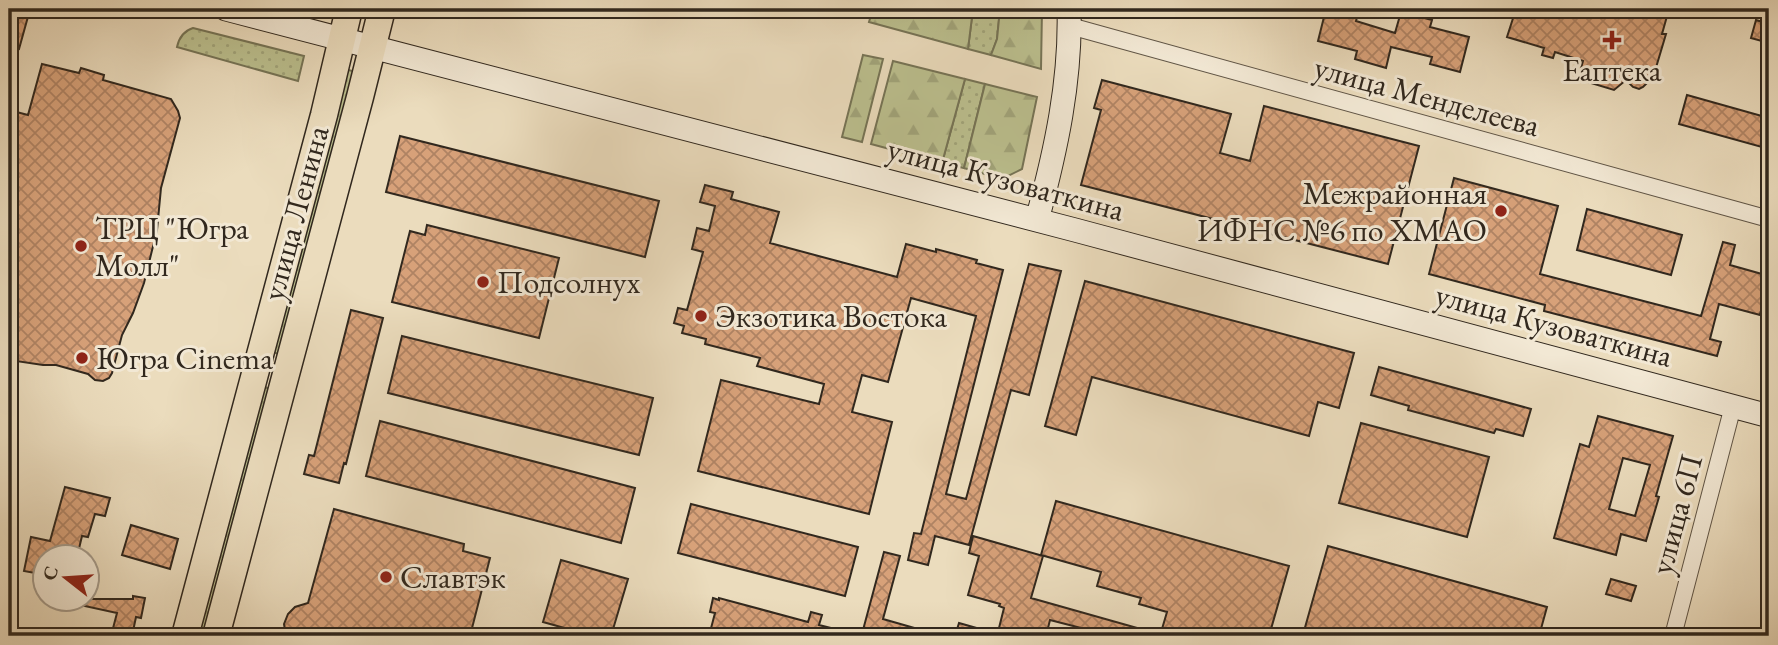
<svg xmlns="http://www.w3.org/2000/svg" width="1778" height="645" font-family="'EB Garamond',serif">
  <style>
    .grass { fill: url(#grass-dots); stroke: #767456; stroke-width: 2 }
    .forest { fill: url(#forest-firs); stroke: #767456; stroke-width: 2 }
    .building { fill: url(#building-cross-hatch); stroke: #31281e; stroke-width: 2; fill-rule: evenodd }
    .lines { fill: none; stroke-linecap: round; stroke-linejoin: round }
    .minor-casing { stroke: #605546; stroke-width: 18 }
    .secondary-casing { stroke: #31281e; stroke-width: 25 }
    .primary-casing { stroke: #31281e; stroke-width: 29 }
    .minor { stroke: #f2e8d4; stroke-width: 16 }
    .secondary { stroke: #f2e8d4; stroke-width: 23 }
    .primary { stroke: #ebdcbd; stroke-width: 26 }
    .poi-dot { fill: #8f2418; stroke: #f2e8d4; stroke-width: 2.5 }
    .labels { text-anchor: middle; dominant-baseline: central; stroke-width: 6; stroke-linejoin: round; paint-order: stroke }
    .poi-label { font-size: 32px; fill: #31281e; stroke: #f2e8d4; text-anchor: start }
    .street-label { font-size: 32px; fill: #31281e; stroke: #f2e8d4 }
  </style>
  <defs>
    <pattern id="grass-dots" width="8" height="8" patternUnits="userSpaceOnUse" patternTransform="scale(1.75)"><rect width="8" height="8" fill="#bbbf8e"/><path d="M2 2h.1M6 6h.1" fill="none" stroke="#a1a47a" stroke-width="1.8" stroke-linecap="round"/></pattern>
    <pattern id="forest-firs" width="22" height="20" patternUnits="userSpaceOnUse" patternTransform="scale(1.75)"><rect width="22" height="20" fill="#bbbf8e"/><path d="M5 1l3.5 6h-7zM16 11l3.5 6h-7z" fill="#a1a47a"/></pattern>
    <pattern id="building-cross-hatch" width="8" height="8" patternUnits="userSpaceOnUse" patternTransform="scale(1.75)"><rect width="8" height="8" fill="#d7a179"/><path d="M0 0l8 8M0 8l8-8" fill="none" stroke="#af8363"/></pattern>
  </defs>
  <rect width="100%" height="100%" fill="#ebdcbd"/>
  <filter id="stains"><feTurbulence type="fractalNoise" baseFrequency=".00286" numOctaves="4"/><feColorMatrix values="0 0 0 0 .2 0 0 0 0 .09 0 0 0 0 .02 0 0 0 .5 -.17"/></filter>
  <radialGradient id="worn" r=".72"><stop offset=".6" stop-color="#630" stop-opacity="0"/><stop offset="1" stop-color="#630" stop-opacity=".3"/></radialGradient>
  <!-- grass -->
  <path class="grass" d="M973 9H1000L997 39 991 55 968 49Z
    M193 28 304 56 298 81 177 47C179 38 183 31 193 28Z
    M348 70 353 71 354 74 278 354 273 352Z
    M965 79 985 84 964 168 942 163Z
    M265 387 271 390 203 636H195L263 388Z"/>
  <!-- forest -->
  <path class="forest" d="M873 9H973L968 49 869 22Z
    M1000 9H1042L1041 69 991 55 997 39Z
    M863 55 883 59 862 142 842 137Z
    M893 61 965 79 942 163 871 144Z
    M985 84 1037 97 1022 169 1002 179 964 168Z"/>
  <!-- building -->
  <path class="building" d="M9 9 29 13 19 49 9 46Z
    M1326 9H1338L1358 14 1356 21 1395 33 1401 12 1432 20 1430 27 1469 37 1460 72 1430 64 1432 57 1391 47 1386 68 1355 59 1357 51 1318 41Z
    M1516 9H1669L1662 34H1666L1652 81 1648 82 1643 87 1639 89 1633 87 1626 80 1614 90 1578 79 1583 61 1555 52 1553 58 1542 55 1544 48 1507 37Z
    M1756 20 1769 24V43L1751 38Z
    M42 64 79 73 81 68 104 75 103 80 171 99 178 111 180 118 161 188 157 230 144 283 133 313 122 335 112 373 109 378 103 381 95 380 88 374 56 365H43L9 360V110L28 115Z
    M1102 80 1231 114 1220 153 1250 161 1264 106 1419 146 1388 264 1081 185 1101 110 1094 108Z
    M1687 95 1769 118V149L1679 124Z
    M400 136 659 201 645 257 386 192Z
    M1454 178 1558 206 1540 274 1701 316 1723 242 1735 245 1730 265 1769 276 1760 315 1719 304 1710 339 1721 342 1717 356 1544 311 1545 305 1429 274Z
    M705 185 733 192 731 199 779 212 770 243 897 277 906 244 936 252V249L977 260 976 263 1003 270 946 494 966 499 1029 264 1061 271 1029 395 1011 390 969 545 935 536 928 565 908 560 914 533 921 534 976 316 911 298 888 382 862 375 852 412 892 422 869 514 698 471 721 380 819 404 824 384 757 366 760 358 705 344 706 339 682 333 684 326 674 323 678 308 687 310 703 252 692 249 697 228 709 231 715 206 700 202Z
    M1587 209 1682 235 1671 275 1577 250Z
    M427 225 559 258 539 338 392 302 410 231 425 235Z
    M1085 281 1354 353 1339 408 1318 402 1309 436 1092 377 1076 435 1045 426Z
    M351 310 383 318 346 464 344 463 339 483 304 474 309 455 314 456Z
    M402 336 653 398 639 455 388 393Z
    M1379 367 1531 409 1523 436 1496 429 1494 433 1408 410 1409 406 1371 395Z
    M1598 416 1673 436 1656 496 1659 497 1646 541 1621 534 1616 555 1554 538 1580 444 1589 447ZM1623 458 1650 465 1635 516 1609 509Z
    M380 421 635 488 621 543 366 476Z
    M1361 423 1489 457 1467 537 1339 503Z
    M65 487 110 498 105 516 95 514 88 537 82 536 77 557H46V575L24 571 31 537 50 541Z
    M1056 501 1289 566 1269 636H1171L1172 631 1162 629 1167 612 1139 604 1141 598 1097 586 1101 572 1041 555Z
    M691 504 858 547 845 596 678 553Z
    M334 509 464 544 463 551 490 558 470 636H286L284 624 288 614 295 607 308 603Z
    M131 525 178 539 170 569 122 555Z
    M973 536 1043 556 1031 598 1155 633V636H1112L1050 620 1046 636H997L1004 608 999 606 1000 604 968 595 979 556 969 553Z
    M1328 546 1547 607 1539 636H1322L1304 631Z
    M884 552 900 556 883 619 932 633V636H885L863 630Z
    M561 560 628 579 611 636H593L543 622Z
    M1611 579 1636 586 1631 601 1606 594Z
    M133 596 145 598 141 618 136 617 132 636H111L117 613 80 605V599H133Z
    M713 598 719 600V598L808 622 811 612 822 615 819 625 847 632V636H709L715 613 710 612Z
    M959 623 994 633 993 636H955Z"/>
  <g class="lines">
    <!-- minor casing -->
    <g class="minor-casing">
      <path id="minor" d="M1070 26 1769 219
        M1673 636 1733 406"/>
    </g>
    <!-- secondary casing -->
    <g class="secondary-casing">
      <path id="secondary" d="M226 9 1075 230 1769 416
        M1037 220C1056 150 1071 81 1069 9"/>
    </g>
    <!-- primary casing -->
    <g class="primary-casing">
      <path id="primary" d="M185 636 324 115 349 9
        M216 636 360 97 382 9"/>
    </g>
    <!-- minor -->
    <use href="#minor" class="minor"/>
    <!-- secondary -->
    <use href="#secondary" class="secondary"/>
    <!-- primary -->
    <use href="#primary" class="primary"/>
  </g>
  <!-- markers -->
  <g class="poi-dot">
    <path d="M1608.5 29.5h7v7h7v7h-7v7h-7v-7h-7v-7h7z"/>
    <circle cx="1501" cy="211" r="7"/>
    <circle cx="81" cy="246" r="7"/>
    <circle cx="483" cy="282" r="7"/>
    <circle cx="701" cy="316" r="7"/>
    <circle cx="82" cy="358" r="7"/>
    <circle cx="386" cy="577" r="7"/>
  </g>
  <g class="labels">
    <!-- poi labels -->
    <g class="poi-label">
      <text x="1612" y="70" text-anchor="middle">Еаптека</text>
      <text x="1487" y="193" text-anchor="end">Межрайонная<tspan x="1487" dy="37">ИФНС №6 по ХМАО</tspan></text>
      <text x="95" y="228">ТРЦ "Югра<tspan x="95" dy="37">Молл"</tspan></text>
      <text x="497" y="282">Подсолнух</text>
      <text x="715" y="316">Экзотика Востока</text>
      <text x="96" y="358">Югра Cinema</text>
      <text x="400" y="577">Славтэк</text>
    </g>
    <!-- street labels -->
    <g class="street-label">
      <text transform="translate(1427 96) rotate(15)">улица Менделеева</text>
      <text transform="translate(1006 179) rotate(15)">улица Кузоваткина</text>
      <text transform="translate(295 213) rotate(-75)">улица Ленина</text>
      <text transform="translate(1554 325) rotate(15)">улица Кузоваткина</text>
      <text transform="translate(1676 514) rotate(-75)">улица 6П</text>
    </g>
  </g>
  <!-- margin -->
  <rect width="1778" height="645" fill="none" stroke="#ebdcbd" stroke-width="35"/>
  <rect x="10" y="10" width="1757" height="624" fill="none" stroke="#31281e" stroke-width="3.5"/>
  <rect x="18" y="18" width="1743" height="610" fill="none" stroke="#31281e" stroke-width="2"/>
  <!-- north arrow -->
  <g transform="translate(66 578) rotate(287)"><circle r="33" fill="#f2e8d4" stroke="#a59b8b" stroke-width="2"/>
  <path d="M0-5L12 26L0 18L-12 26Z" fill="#8f2418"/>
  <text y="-10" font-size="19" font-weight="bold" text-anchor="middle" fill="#31281e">С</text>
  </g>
  <rect width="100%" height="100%" filter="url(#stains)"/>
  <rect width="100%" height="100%" fill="url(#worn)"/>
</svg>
